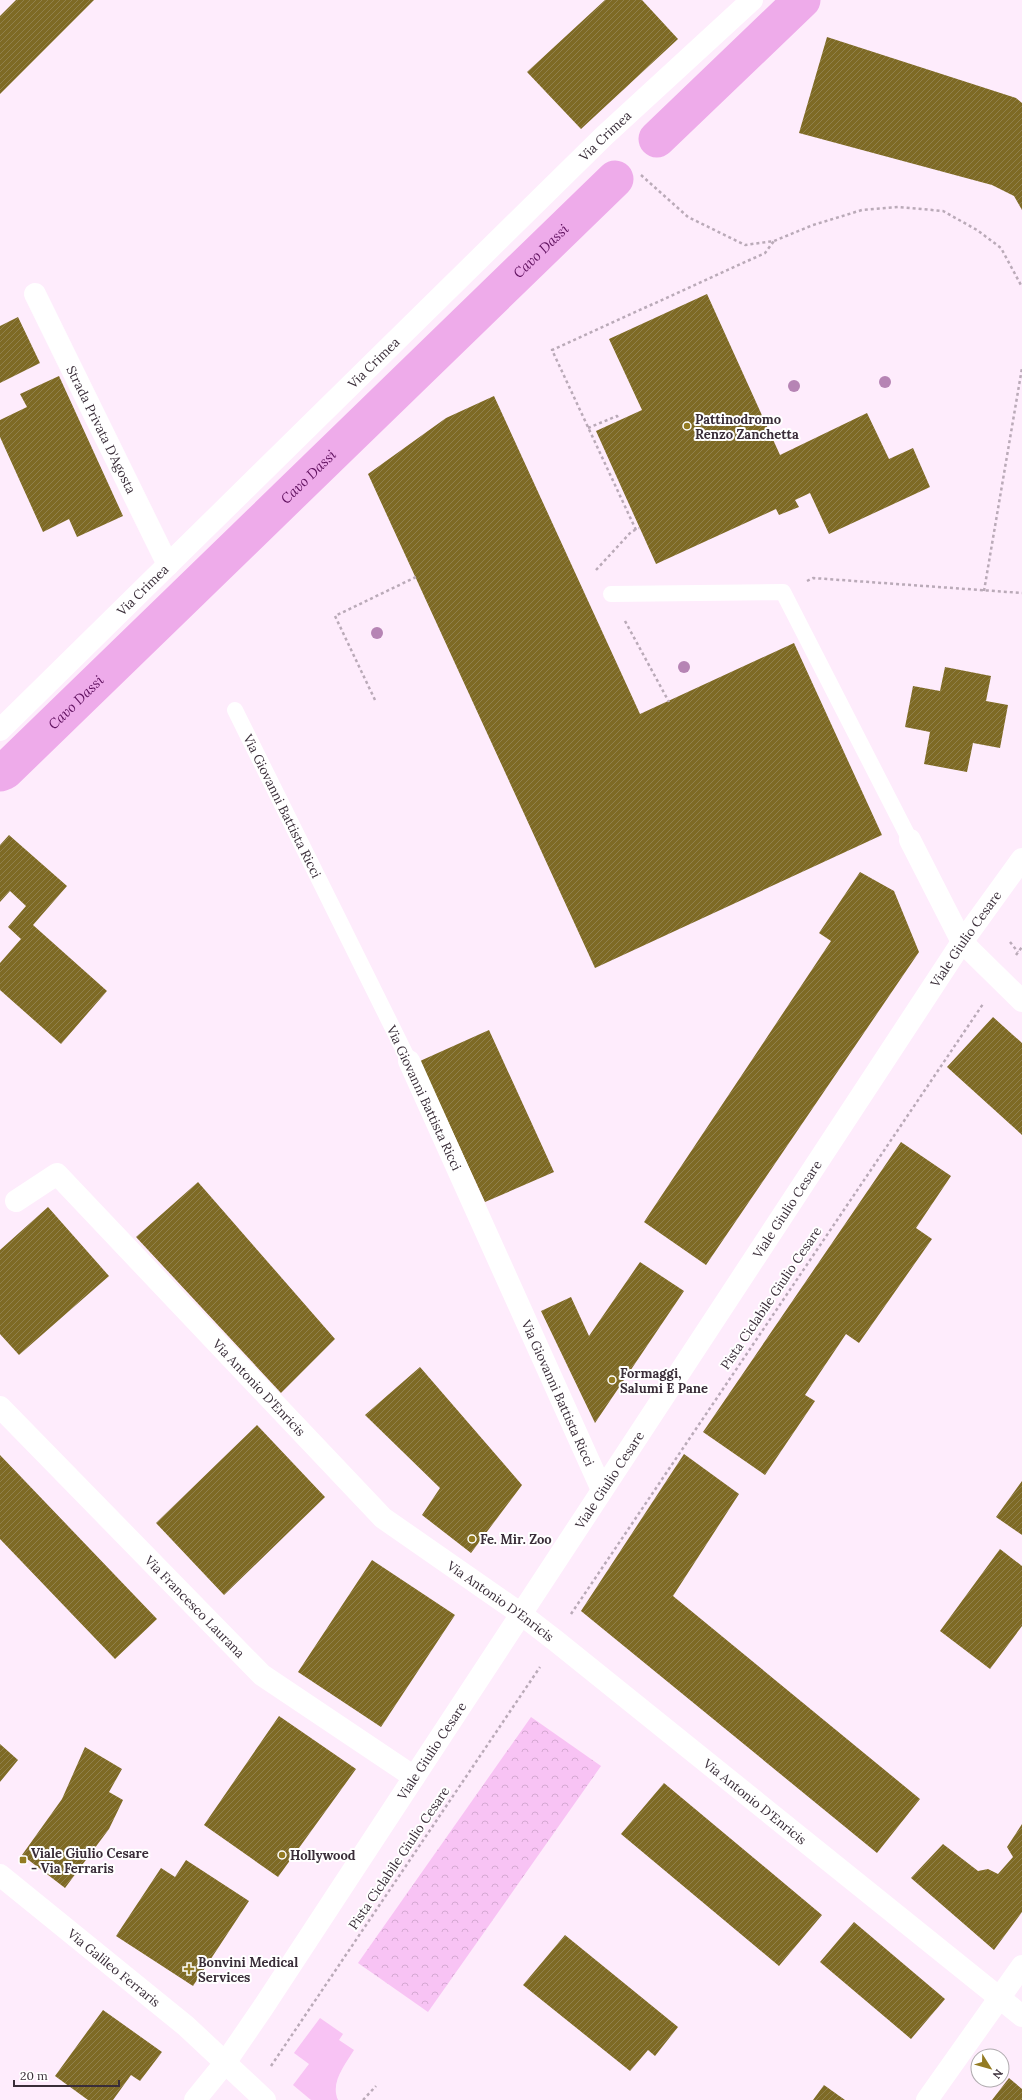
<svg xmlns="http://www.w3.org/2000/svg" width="1022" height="2100" font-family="Lora,serif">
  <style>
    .grass { fill: #f8c3f4 }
    .park { fill: url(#park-crowns) }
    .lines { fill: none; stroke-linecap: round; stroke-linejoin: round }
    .canal { stroke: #eeabea; stroke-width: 37 }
    .building { fill: url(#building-hatch) }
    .path { stroke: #baaab8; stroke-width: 2.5; stroke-dasharray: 3 3; stroke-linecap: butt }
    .lane { stroke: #fff; stroke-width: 16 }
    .street { stroke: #fff; stroke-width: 22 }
    .secondary { stroke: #fff; stroke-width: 22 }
    .tree { fill: #b684b4 }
    .poi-dot { fill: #937b22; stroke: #fff; stroke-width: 1.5 }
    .labels { text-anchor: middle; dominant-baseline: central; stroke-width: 4; stroke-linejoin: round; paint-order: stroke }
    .street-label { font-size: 13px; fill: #392d38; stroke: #fff }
    .poi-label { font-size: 13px; font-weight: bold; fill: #392d38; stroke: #fff; text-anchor: start }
    .water-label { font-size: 14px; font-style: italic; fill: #5f105e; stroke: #fff }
  </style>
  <defs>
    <pattern id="park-crowns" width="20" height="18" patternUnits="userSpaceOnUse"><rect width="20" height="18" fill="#f8c3f4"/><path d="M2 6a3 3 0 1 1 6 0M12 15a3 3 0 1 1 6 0" fill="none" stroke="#d5a8d2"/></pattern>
    <pattern id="building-hatch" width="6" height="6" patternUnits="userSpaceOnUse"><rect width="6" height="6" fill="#7e6a25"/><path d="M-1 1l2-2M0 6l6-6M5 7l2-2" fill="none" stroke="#90804c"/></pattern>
  </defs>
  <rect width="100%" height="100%" fill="#feecfc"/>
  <!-- grass -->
  <path class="grass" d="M320 2018 343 2034 339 2040 354 2050C345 2065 330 2082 338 2100H311L293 2085 309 2064 294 2053Z"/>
  <!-- park -->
  <path class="park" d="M531 1717 601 1766 428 2012 358 1963Z"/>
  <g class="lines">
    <!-- canal -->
    <g class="canal">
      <path d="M657 139 802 0"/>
      <path id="s1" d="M0 773 5 771 615 179"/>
    </g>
  </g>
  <!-- building -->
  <path class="building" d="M16 0H94L0 94V16Z
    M605 0H642L678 39 581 129 527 72Z
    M827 37 1016 98 1022 103V210L1014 196 992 185 799 133Z
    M707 294 780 455 867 413 889 459 913 448 930 487 829 534 810 493 795 500 799 507 779 515 776 509 656 564 596 431 642 410 609 339Z
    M18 317 40 363 0 383V326Z
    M59 376 123 516 77 537 69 519 43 532 0 437V420L27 407 20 394Z
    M494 396 640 714 794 643 882 835 595 968 368 474 446 418Z
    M945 667 991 676 986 701 1008 705 1000 748 973 743 967 772 924 764 930 732 905 727 913 686 940 691Z
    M9 835 67 886 33 925 107 991 61 1044 0 990V963L21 939 8 927 26 906 10 891 0 902V845Z
    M860 872 894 891 919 952 706 1265 644 1222 831 941 819 933Z
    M993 1017 1022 1043V1135L947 1067Z
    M489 1030 554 1172 485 1202 420 1061Z
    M901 1142 951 1176 916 1228 932 1239 859 1343 846 1334 805 1395 815 1401 765 1475 703 1432Z
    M198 1182 335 1339 281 1393 136 1237Z
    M48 1207 109 1276 19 1355 0 1334V1250Z
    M640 1262 684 1291 595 1423 541 1311 571 1297 589 1336Z
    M420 1367 522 1485 471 1553 422 1515 440 1488 365 1415Z
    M257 1425 325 1497 224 1595 156 1523Z
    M684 1454 739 1494 673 1596 920 1799 877 1853 581 1611Z
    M0 1455 157 1619 115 1659 0 1539Z
    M1022 1481V1535L996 1517Z
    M1000 1549 1022 1566V1626L990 1669 940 1631Z
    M372 1560 455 1615 381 1727 298 1672Z
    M279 1716 356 1769 278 1877 204 1825Z
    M0 1744 18 1760 0 1782Z
    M85 1747 122 1769 109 1792 123 1800 109 1829 65 1888 22 1855 62 1799Z
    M664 1783 822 1915 779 1966 621 1834Z
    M1022 1824V1912L994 1950 911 1878 943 1844 978 1871 988 1869 998 1874 1013 1857 1007 1847Z
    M186 1860 249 1901 193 1986 116 1936 161 1868 175 1877Z
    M854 1922 945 1999 911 2039 820 1962Z
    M565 1935 678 2027 655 2056 648 2050 630 2071 523 1985Z
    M103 2010 162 2052 140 2081 131 2075 113 2100H88L55 2076Z
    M1009 2078 1022 2089V2100H992Z
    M824 2085 845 2100H813Z"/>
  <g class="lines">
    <!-- path -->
    <path class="path" d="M641 175 688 217 745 245 774 241 813 225 862 210 899 207 943 211 977 230 1001 248 1022 287
      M588 428 617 416 619 420
      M636 530 552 350 765 253 774 241
      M596 570 631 532 639 528
      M807 581 813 578 1022 593
      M984 591 1022 368
      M625 621 669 702
      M375 700 335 616 416 577
      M1010 942 1018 952
      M1016 955 1022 947
      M571 1614 983 1004
      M271 2066 540 1667
      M363 2100 376 2086"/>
    <!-- lane -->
    <g class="lane">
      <path d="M611 594 783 592 910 840"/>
      <path id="s2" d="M235 710 409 1061"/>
    </g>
    <!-- street -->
    <g class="street">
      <path id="s3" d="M35 294 168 565"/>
      <path id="s4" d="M0 730 604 136 752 0"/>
      <path d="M910 840 962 942 1022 1001"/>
      <path id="s5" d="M409 1061 602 1490"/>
      <path id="s6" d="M16 1201 57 1174 383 1518 521 1614 556 1641 1022 2016"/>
      <path id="s7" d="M0 1407 262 1675 414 1777"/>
      <path id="s8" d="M0 1875 186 2026 265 2100"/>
      <path d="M927 2100 1022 1966"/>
    </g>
    <!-- secondary -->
    <path class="secondary" id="s9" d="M195 2100 225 2063 262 2009 962 942 1022 859"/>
  </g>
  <!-- trees -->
  <g class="tree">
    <circle cx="885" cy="382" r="6"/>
    <circle cx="794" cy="386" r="6"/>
    <circle cx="377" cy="633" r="6"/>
    <circle cx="684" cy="667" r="6"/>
  </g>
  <!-- markers -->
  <g class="poi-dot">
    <circle cx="687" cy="426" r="4"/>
    <circle cx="612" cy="1380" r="4"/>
    <circle cx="472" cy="1539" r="4"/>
    <circle cx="282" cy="1855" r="4"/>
    <rect x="19" y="1856" width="8" height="8" rx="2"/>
    <path d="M187 1963h4v4h4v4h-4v4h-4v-4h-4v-4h4z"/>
  </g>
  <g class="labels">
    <!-- street labels -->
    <g class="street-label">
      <text stroke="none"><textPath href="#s4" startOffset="848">Via Crimea</textPath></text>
      <text stroke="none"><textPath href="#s4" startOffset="524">Via Crimea</textPath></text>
      <text stroke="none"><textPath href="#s3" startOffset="151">Strada Privata D'Agosta</textPath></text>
      <text stroke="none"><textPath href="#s4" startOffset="200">Via Crimea</textPath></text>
      <text stroke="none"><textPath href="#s2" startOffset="107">Via Giovanni Battista Ricci</textPath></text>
      <text stroke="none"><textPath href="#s9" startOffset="1394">Viale Giulio Cesare</textPath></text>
      <text transform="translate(424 1098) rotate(65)">Via Giovanni Battista Ricci</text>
      <text stroke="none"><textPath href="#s9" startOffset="1070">Viale Giulio Cesare</textPath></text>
      <text transform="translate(771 1298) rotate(-56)">Pista Ciclabile Giulio Cesare</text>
      <text stroke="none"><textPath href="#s6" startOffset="343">Via Antonio D'Enricis</textPath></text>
      <text stroke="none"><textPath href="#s5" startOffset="364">Via Giovanni Battista Ricci</textPath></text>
      <text stroke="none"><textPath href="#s9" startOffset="746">Viale Giulio Cesare</textPath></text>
      <text stroke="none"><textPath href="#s6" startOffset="667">Via Antonio D'Enricis</textPath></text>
      <text stroke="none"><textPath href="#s7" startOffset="279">Via Francesco Laurana</textPath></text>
      <text stroke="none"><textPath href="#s9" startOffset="422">Viale Giulio Cesare</textPath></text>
      <text stroke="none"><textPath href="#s6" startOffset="991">Via Antonio D'Enricis</textPath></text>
      <text transform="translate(399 1858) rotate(-56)">Pista Ciclabile Giulio Cesare</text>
      <text stroke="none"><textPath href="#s8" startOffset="147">Via Galileo Ferraris</textPath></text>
    </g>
    <!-- poi labels -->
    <g class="poi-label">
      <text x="695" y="419">Pattinodromo<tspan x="695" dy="15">Renzo Zanchetta</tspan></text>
      <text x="620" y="1373">Formaggi,<tspan x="620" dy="15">Salumi E Pane</tspan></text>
      <text x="480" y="1539">Fe. Mir. Zoo</text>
      <text x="31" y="1853">Viale Giulio Cesare<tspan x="31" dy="15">- Via Ferraris</tspan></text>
      <text x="290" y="1855">Hollywood</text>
      <text x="198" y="1962">Bonvini Medical<tspan x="198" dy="15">Services</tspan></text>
    </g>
    <!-- water labels -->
    <g class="water-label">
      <text stroke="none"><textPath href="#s1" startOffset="752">Cavo Dassi</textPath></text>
      <text stroke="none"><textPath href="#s1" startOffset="428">Cavo Dassi</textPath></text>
      <text stroke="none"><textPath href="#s1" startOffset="104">Cavo Dassi</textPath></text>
    </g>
  </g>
  <!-- north arrow -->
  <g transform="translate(990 2068) rotate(127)"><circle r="19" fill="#ffffff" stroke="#b0abaf"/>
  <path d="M0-3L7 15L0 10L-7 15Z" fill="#937b22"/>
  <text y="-6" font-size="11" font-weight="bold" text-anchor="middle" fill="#392d38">N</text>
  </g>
  <!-- scale -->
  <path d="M14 2080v6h105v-6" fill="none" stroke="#392d38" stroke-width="2"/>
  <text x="20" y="2080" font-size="12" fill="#392d38" stroke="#ffffff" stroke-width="3" paint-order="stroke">20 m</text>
</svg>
